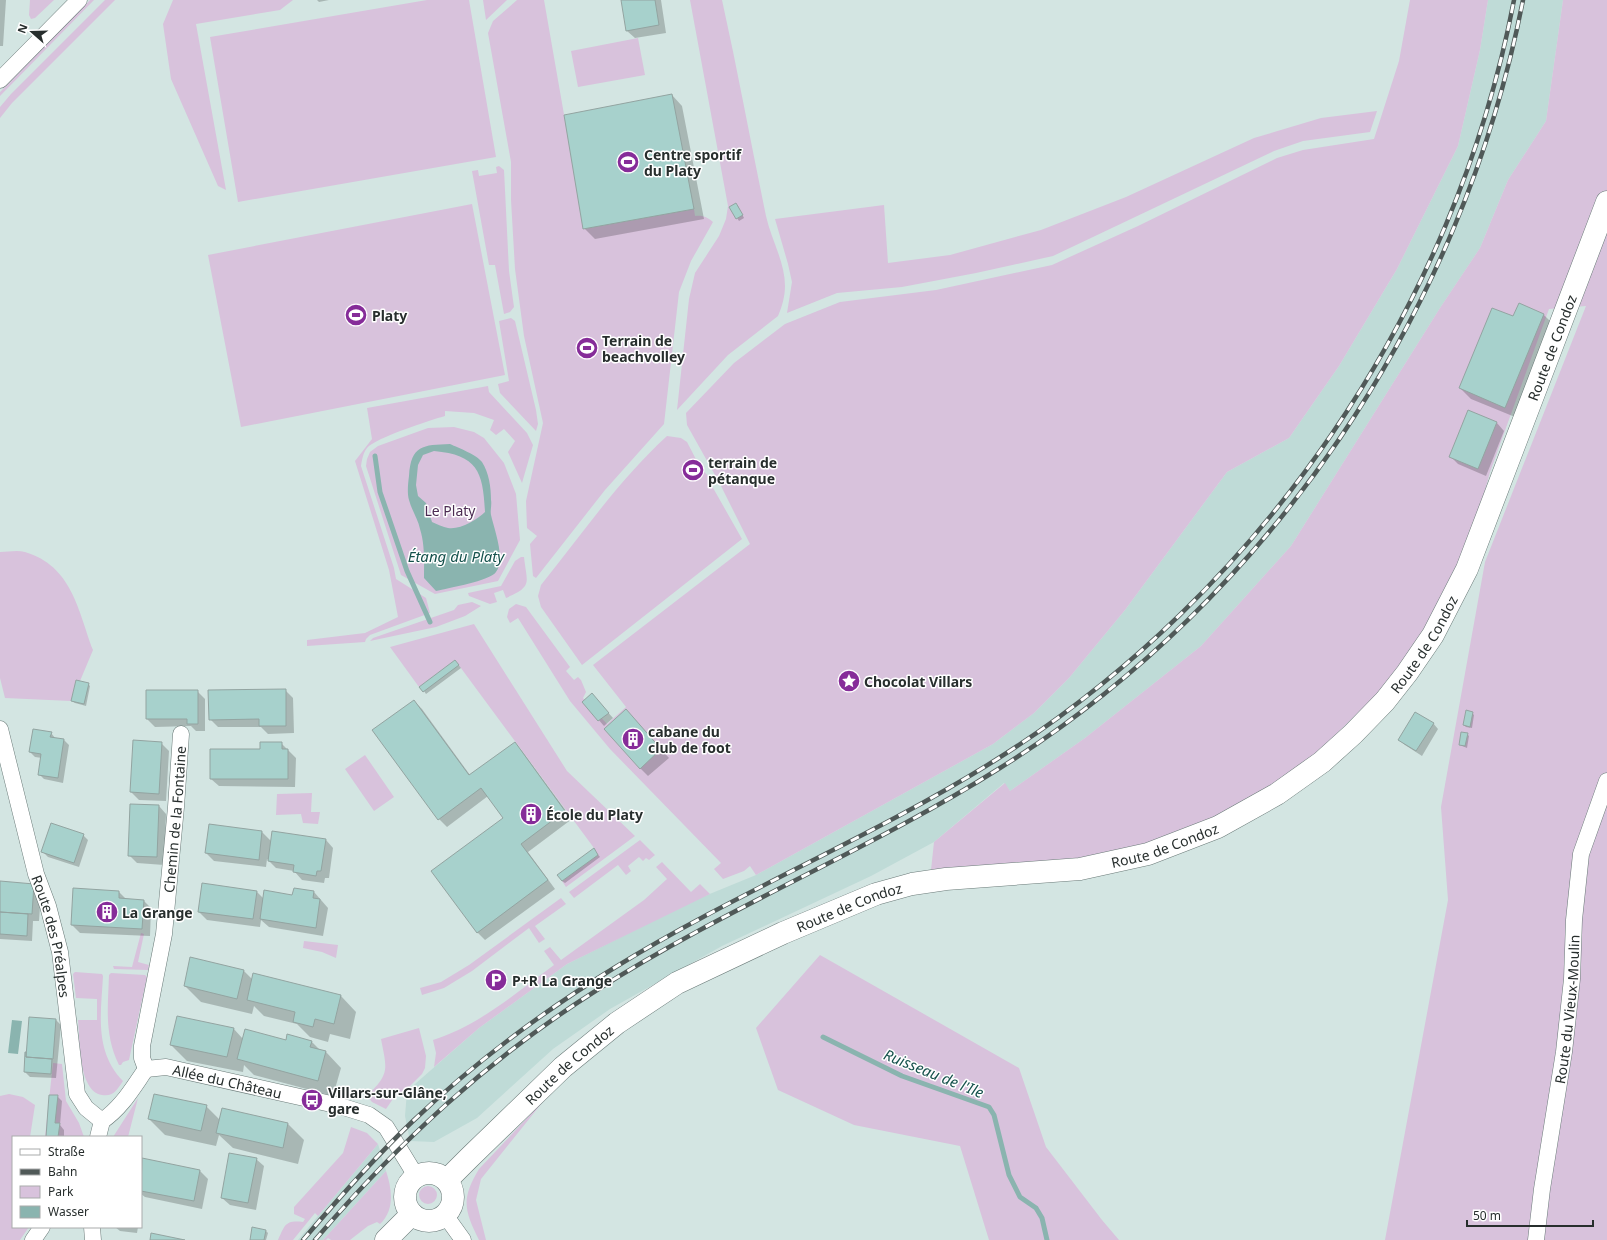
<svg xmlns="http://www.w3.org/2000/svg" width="1607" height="1240" font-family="'Noto Sans',sans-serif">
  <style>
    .built { fill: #bfdbd7 }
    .green { fill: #d8c2dc }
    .water { fill: #8ab4af; fill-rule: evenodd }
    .shadow { fill: #0003 }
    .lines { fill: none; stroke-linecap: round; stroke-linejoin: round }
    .stream { stroke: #8ab4af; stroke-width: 5 }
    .building { fill: #a7d1cc; stroke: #93a4a1 }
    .street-casing { stroke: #6a7a78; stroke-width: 17 }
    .secondary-casing { stroke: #6a7a78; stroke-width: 23 }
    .street { stroke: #fff; stroke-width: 16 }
    .secondary { stroke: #fff; stroke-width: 22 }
    .rail-casing { stroke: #505958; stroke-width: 4.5 }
    .rail { stroke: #fff; stroke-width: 3; stroke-dasharray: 9; stroke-linecap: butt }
    .labels { text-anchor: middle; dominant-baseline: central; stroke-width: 3; stroke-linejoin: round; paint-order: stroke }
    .poi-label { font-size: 14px; font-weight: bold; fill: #272e2d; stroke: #fff; text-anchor: start }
    .street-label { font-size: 14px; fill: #272e2d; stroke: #fff }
    .park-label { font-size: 14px; fill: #4c2c53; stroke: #fff }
    .water-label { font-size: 15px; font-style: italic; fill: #15514c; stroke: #fff }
  </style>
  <rect width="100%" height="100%" fill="#d3e5e2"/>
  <!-- built -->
  <path class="built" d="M1488 0H1563L1546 121 1508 180 1480 248 1440 308 1291 546 1201 646 1085 738 1010 791 1004 783 934 842 871 876 722 946 610 1009 553 1049 477 1118 434 1142 410 1141 405 1116 407 1091 479 1028 567 964 695 900 756 875 993 744 1034 713 1069 678 1125 610 1227 472 1289 438 1339 366 1397 269 1458 146 1480 50Z
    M378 1144 386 1171 323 1240H298Z"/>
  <!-- green -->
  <path class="green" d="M30 0H54L35 18 31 19 29 15Z
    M90 0H94L0 96V92L3 89Z
    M105 0H115L12 103 0 118V107L11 94Z
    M173 0H293L280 10 196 24 226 190 218 186 171 79 163 24Z
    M427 0H469L496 157 238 202 210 37Z
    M483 0H507L486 20Z
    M517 0H544L584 229 694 209 695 216C703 215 707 217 713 222L691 261 679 292 664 424 605 490 536 578 533 576 530 544 537 536 527 528 526 501 543 423 524 336 515 269 511 200V162L488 33 493 21Z
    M690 0H722C738 72 751 144 766 216 771 239 785 262 785 286 785 296 782 307 778 316L728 355 677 410 689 299 695 273 719 236 726 219 728 206Z
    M1410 0H1488L1480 50 1458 146 1397 269 1339 366 1289 438 1227 472 1125 610 1069 678 1034 713 993 744 756 875 750 866 744 871 723 879 714 869 721 863 610 749 570 701 518 618 510 623 507 617 509 609 516 604 526 607 570 667 566 671 574 680 578 677 581 680 586 692 583 698 607 724 626 707 593 665 750 544 720 484 687 425 686 413 734 363 785 324 840 302 936 290 1052 265 1138 226 1277 158 1303 150 1374 139 1399 61Z
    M1563 0H1607V1240H1385L1448 900 1441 807 1485 562 1586 306 1549 309 1490 472 1479 513 1459 566 1428 631 1380 691 1315 755 1269 788 1212 820 1147 844 1089 857 931 870 934 842 1005 783 1010 791 1085 738 1201 646 1291 546 1440 308 1480 248 1508 180 1546 121Z
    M638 38 645 75 578 87 571 51Z
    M1377 111 1370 132 1303 141 1274 151 1053 256 976 273 902 287 837 293 787 313 792 282 788 264 775 219 884 205 888 263 950 255 1041 230 1126 197 1254 138 1321 118Z
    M499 166 504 170 509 271 514 307 510 312 504 314 495 265H489L472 171 478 170 479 176 497 173 496 167Z
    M472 204 505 375 241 427 208 255Z
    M511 318 515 321 536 410 538 424 536 431 500 393 498 384 509 381 499 321Z
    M488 386 489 392 527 433 533 445 522 483 508 452 515 441 504 429 496 435 490 430 494 420 474 413 445 411V416C431 420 375 438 367 448 363 453 362 460 361 466L394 568 396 579 426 598 430 613 370 635 366 639 365 642 307 646V640L365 633 398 617 389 570 355 461 372 439 367 408Z
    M454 427 474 432 484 438 504 463 516 494 520 540 498 581 435 594 401 575 366 466 367 459 370 452 378 446 428 428Z
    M667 436 681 438 687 442 700 467 709 477 708 479 742 539 582 665 541 607 538 596 541 585C582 534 619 480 667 436Z
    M0 552C8 552 17 550 25 552 72 566 78 610 93 650L80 681 76 680 71 701 5 698 0 678Z
    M521 557H524C527 584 533 586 506 598L503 590 494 593 497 602 490 604 469 596 468 593 501 586 515 561Z
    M472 602 481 606 465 616 436 627 370 641 373 638 454 610 458 605Z
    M474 624 567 771 635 836 566 887 562 881 598 855 594 848 455 660 419 687 390 647Z
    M365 755 394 797 374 811 345 769Z
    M312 793 311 812H320L318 824 303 823 301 814 276 815 277 794Z
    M640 840 655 855 649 860 646 858 643 861 639 857 628 866 631 871 626 875 618 865 574 898 569 892Z
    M662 862 691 892 700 884 710 894 567 964 479 1028 434 1067 436 1053 433 1040C478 1026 516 993 554 965L544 951 550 947 561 960 644 900 667 879 656 867Z
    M561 898 566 904 535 926 545 939 539 943 529 928 472 971 444 988 422 995 420 988 441 982 469 965Z
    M141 933 144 934 138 962 149 965 148 970 114 969 113 966 132 967Z
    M304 941 338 945 336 958 322 952 303 948Z
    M820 955 1019 1068 1046 1147 1102 1220 1119 1240H989L960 1146 854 1125 778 1090 756 1028Z
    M75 972 102 974 103 976C101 1014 94 1051 123 1081 117 1090 113 1097 102 1095 78 1091 80 1039 78 1020H97V999L76 998 73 974Z
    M111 973 145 975 147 977 129 1060 123 1062 121 1065H119C104 1035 108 1006 109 975Z
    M419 1028 426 1056 425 1068 422 1074 405 1091 397 1093 386 1109 372 1102 367 1096C390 1073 387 1070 381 1039Z
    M53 1063 62 1064 66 1101 79 1123 84 1137H45Z
    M9 1094 23 1097 35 1105 30 1137H13V1227H29L20 1240H0V1096Z
    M138 1098 128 1137H113Z
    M546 1098 481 1179 476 1200 486 1240H479C464 1210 461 1199 479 1169Z
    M351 1127 367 1133 378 1144 318 1216 315 1213 293 1240H278C285 1225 285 1220 303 1222L305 1219 294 1214V1207L343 1153Z
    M386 1171C392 1189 395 1210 380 1224L377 1222 368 1226 350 1240H331L328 1238 326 1240H323Z
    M419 1195a9 9 0 1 1 18 0a9 9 0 1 1-18 0Z"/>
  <!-- water -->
  <path class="water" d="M450 444C459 448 477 455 482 462 489 473 491 487 491 500 492 505 490 510 491 515 494 529 506 559 496 572 490 581 448 588 436 591L424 578C424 561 425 545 420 529 418 519 412 511 409 500 407 493 408 484 409 476 411 445 423 445 450 444ZM434 451C478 455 483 472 485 512 477 520 460 530 448 528 443 527 437 524 432 522L426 503 418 496 416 485 418 465 423 455Z
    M12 1020 22 1021 18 1054 8 1053Z"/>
  <!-- shadow -->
  <path class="shadow" d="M0 0H6L3 46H0Z
    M317 0H329L319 2Z
    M622 0H661L666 33 635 38 627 31Z
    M672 95 682 106 704 219 595 239 584 228Z
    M738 206 744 218 739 221 730 207Z
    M1543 314 1554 325 1515 417 1471 399 1460 388Z
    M1497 423 1504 431 1486 476 1458 464 1450 456Z
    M457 663 461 668 426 694 424 691 421 687Z
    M88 684 90 686 86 706 75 703 72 701Z
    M285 690 293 698 294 733 268 734 261 727H218L210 719Z
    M197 691 205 699V731H196L191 726 155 727 147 719Z
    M597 700 613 718 604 726 583 702Z
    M414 701 422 709 470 775 515 743 522 751 572 819 528 852 555 889 485 940 477 932 505 818 488 796 447 827 439 819Z
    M1472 713 1474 715 1472 728 1466 727 1464 725Z
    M633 718 669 758 648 776 640 768Z
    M1433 723 1438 729 1422 756 1405 745 1399 740Z
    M51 733 56 739 64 740 69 745 63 783 44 779 39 774 42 758 35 757 30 752Z
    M1467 734 1469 736 1467 748 1460 745Z
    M161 743 169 751 166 801 139 800 131 792Z
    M281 743 296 758 295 787 219 786 211 779 261 750Z
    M159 806 166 814 164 865 137 863 129 855Z
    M262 832 271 841 326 840 333 848 329 878H325L324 883 302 880 294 871 276 868 267 859 266 867 214 861 206 853Z
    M83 835 88 840 79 867 48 857 43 852Z
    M596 852 600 857 565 883 562 881Z
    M0 882 33 885 41 893 39 921H33L32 941 0 939Z
    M294 889 314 892 328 908 323 936 269 927 261 920 260 927 207 920 199 912 256 891 264 899 293 896Z
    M119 892 127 900 144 901 151 908 150 936 80 933 72 925Z
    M243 970 253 980 341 996 356 1012 350 1039 330 1034 328 1042 310 1037 297 1024 264 1016 254 1006 252 1014 201 1002 185 986Z
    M30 1018 56 1020 61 1025 56 1078 30 1077 25 1072Z
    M233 1028 243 1039 311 1041 320 1050 326 1052 341 1068 333 1096 254 1075 244 1065 243 1072 187 1061 171 1045Z
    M57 1096 62 1101 60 1125 64 1130V1137H47Z
    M206 1106 220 1120 223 1109 288 1124 304 1140 298 1164 233 1148 219 1135 216 1146 165 1135 149 1119Z
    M256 1159 264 1166 256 1210 230 1205 222 1198Z
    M142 1160 200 1171 208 1179 202 1209 145 1197 141 1194Z
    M115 1227H138L137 1233 120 1231Z
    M266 1231 268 1233 266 1240H251Z"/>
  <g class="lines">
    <!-- stream -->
    <path class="stream" d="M375 456 380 492 407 571 430 622
      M823 1037 902 1076 989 1107 994 1115 1009 1175 1020 1197 1036 1208 1042 1218 1047 1240"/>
  </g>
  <!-- building -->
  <path class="building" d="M621 0H655L659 25 626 31Z
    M672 94 694 209 583 229 564 115Z
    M736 203 743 215 736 219 729 207Z
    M1519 303 1544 314 1505 408 1459 388 1492 308 1513 316Z
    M1468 410 1497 422 1478 469 1449 457Z
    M455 660 459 665 423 692 419 687Z
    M76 680 89 683 84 704 71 701Z
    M286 689V726H259V719L209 720 208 690Z
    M146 690H198V724H187V719H146Z
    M592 693 609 713 598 721 582 702Z
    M414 700 469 775 515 742 565 811 521 844 548 880 477 933 431 871 503 818 481 788 438 820 372 730Z
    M626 709 661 749 640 769 604 729Z
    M1466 710 1473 712 1470 727 1463 725Z
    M1415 712 1434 723 1416 751 1398 740Z
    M33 729 52 732 50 737 64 739 58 778 38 775 41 754 29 752Z
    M1461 732 1468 733 1465 746 1459 745Z
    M133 740 162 742 159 794 130 792Z
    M260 742H282V749H288V779H210V749H260Z
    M130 804 159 805 157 857 128 856Z
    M51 823 84 834 74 863 41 852Z
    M209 824 262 831 259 860 205 853Z
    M272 831 326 839 321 871H317L316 876 293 872 294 865 268 861Z
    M594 848 598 855 562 881 557 875Z
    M0 881 34 884 32 914 0 912Z
    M202 883 257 891 253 919 198 912Z
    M73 888 119 891V898L144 900 142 929 71 925Z
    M294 888 314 891 313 898 320 899 316 928 260 919 264 890 292 895Z
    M0 912 28 914 27 936 0 934Z
    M190 957 244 970 237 999 184 986Z
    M253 973 341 995 334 1024 315 1019 313 1027 293 1022 295 1012 247 1000Z
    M177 1016 234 1028 227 1057 170 1045Z
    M29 1017 56 1019 53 1059 26 1057Z
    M245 1029 286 1040 287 1034 312 1041 310 1047 326 1051 318 1081 237 1059Z
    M25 1052H26V1057L52 1059 51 1074 24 1072Z
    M154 1094 207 1105 201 1131 148 1119Z
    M49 1095H58L55 1123H60L58 1137H46Z
    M222 1108 288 1123 283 1148 216 1133Z
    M229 1153 257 1158 248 1203 221 1198Z
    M142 1158 200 1170 194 1201 141 1191Z
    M252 1227 266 1230 264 1240H250Z
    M151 1233 185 1240H150Z"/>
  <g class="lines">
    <!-- street casing -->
    <g class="street-casing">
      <g id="street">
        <path d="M0 80 79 0"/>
        <path id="s1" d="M0 729 36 874 48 906 60 952 77 1094 86 1108 102 1121"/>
        <path id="s2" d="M146 1069 142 1058V1046L164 934 176 807 181 734"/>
        <path id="s3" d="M146 1069 166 1067 340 1106 369 1115 386 1127 416 1176"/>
        <path d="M102 1121C122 1107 132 1089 146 1069"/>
        <path d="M98 1137 102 1121"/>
        <path d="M445 1215 463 1240"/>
        <path d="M92 1227 93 1240"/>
        <path d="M33 1240 42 1227"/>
        <path id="s4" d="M1536 1240 1542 1189 1564 1052 1572 979 1574 920 1581 854 1607 781"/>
      </g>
    </g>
    <!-- secondary casing -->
    <g class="secondary-casing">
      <g id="secondary">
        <circle cx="429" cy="1197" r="24"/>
        <path id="s5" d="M447 1180 469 1158 563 1067 617 1023 677 983 783 933 876 894 912 884 946 879 1080 869 1148 854 1218 827 1277 794 1322 762 1353 734 1385 701 1407 673 1433 635 1467 569 1607 202"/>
        <path d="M386 1240 412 1214"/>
      </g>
    </g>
    <!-- street -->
    <use href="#street" class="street"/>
    <!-- secondary -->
    <use href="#secondary" class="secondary"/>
    <!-- rail casing -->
    <g class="rail-casing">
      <path id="rail" d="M303 1240C338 1199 374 1158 413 1121 474 1063 542 1012 614 968 737 892 871 838 994 761 1261 594 1455 309 1514 0
        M315 1240C399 1142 488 1059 597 990 727 907 870 850 1000 768 1271 598 1462 313 1523 0"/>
    </g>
    <!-- rail -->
    <use href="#rail" class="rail"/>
  </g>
  <!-- icons -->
  <defs>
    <g id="stadium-disc" transform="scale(1.15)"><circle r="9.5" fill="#862c99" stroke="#fff"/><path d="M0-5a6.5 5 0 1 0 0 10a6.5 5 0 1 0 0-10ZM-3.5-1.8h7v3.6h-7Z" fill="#fff"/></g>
    <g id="sight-disc" transform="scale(1.15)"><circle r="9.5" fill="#862c99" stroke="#fff"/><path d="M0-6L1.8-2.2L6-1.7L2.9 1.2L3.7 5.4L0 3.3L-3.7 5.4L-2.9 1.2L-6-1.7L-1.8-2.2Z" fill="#fff"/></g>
    <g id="building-disc" transform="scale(1.15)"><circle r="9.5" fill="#862c99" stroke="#fff"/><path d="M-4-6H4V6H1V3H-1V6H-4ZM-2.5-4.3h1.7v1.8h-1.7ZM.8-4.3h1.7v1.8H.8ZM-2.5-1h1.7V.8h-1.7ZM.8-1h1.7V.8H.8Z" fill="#fff"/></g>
    <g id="parking-disc" transform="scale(1.15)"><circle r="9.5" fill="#862c99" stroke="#fff"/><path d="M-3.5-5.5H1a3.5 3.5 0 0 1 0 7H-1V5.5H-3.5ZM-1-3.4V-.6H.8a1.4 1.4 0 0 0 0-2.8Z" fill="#fff"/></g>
    <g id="bus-disc" transform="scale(1.15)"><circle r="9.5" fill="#862c99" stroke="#fff"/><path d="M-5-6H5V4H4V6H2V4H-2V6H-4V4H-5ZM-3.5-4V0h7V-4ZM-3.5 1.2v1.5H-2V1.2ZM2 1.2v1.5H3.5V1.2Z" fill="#fff"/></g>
  </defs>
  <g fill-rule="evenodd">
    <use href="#stadium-disc" x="628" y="162"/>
    <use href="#stadium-disc" x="356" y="315"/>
    <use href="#stadium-disc" x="587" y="348"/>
    <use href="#stadium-disc" x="693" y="470"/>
    <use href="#sight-disc" x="849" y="681"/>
    <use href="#building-disc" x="633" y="739"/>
    <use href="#building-disc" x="531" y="814"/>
    <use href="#building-disc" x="107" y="912"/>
    <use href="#parking-disc" x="496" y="980"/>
    <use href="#bus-disc" x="312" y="1100"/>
  </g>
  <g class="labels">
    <!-- poi labels -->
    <g class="poi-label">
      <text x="644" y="154">Centre sportif<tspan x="644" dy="16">du Platy</tspan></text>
      <text x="372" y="315">Platy</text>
      <text x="602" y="340">Terrain de<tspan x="602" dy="16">beachvolley</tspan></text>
      <text x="708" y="462">terrain de<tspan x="708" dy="16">pétanque</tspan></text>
      <text x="864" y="681">Chocolat Villars</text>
      <text x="648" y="731">cabane du<tspan x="648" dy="16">club de foot</tspan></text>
      <text x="546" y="814">École du Platy</text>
      <text x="122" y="912">La Grange</text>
      <text x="512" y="980">P+R La Grange</text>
      <text x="328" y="1092">Villars-sur-Glâne,<tspan x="328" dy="16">gare</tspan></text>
    </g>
    <!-- street labels -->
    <g class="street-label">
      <text stroke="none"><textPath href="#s5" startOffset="1476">Route de Condoz</textPath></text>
      <text stroke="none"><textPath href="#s5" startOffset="1152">Route de Condoz</textPath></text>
      <text stroke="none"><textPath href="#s2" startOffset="253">Chemin de la Fontaine</textPath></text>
      <text stroke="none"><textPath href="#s5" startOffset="816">Route de Condoz</textPath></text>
      <text stroke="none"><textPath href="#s5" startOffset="492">Route de Condoz</textPath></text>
      <text stroke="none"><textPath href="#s1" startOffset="214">Route des Préalpes</textPath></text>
      <text stroke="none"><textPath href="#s4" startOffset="233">Route du Vieux-Moulin</textPath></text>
      <text stroke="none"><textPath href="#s5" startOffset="168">Route de Condoz</textPath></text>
      <text stroke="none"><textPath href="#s3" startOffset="83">Allée du Château</textPath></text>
    </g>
    <!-- park labels -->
    <g class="park-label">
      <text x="450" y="510">Le Platy</text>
    </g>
    <!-- water labels -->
    <g class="water-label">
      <text x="456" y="556">Étang du Platy</text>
      <text transform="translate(934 1073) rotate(22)">Ruisseau de l'Ile</text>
    </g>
  </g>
  <!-- legend -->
  <rect x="12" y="1136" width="130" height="92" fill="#ffffff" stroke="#a9abab"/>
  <rect x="20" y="1149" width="20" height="6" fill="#ffffff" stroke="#a9abab"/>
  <text x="48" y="1156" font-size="12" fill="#272e2d">Straße</text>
  <rect x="20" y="1169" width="20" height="6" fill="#505958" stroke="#a9abab"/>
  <text x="48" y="1176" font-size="12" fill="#272e2d">Bahn</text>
  <rect x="20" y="1186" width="20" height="12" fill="#d8c2dc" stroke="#a9abab"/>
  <text x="48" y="1196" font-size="12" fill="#272e2d">Park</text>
  <rect x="20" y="1206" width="20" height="12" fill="#8ab4af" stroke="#a9abab"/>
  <text x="48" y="1216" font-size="12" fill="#272e2d">Wasser</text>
  <!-- north arrow -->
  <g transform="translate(32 32) rotate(290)" stroke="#ffffff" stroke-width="3" paint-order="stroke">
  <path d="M0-3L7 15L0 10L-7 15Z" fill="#272e2d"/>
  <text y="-6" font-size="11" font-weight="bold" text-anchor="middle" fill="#272e2d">N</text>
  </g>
  <!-- scale -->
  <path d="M1467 1220v6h126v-6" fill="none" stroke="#272e2d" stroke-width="2"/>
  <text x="1473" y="1220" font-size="12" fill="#272e2d" stroke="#ffffff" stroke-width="3" paint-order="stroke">50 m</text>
</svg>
